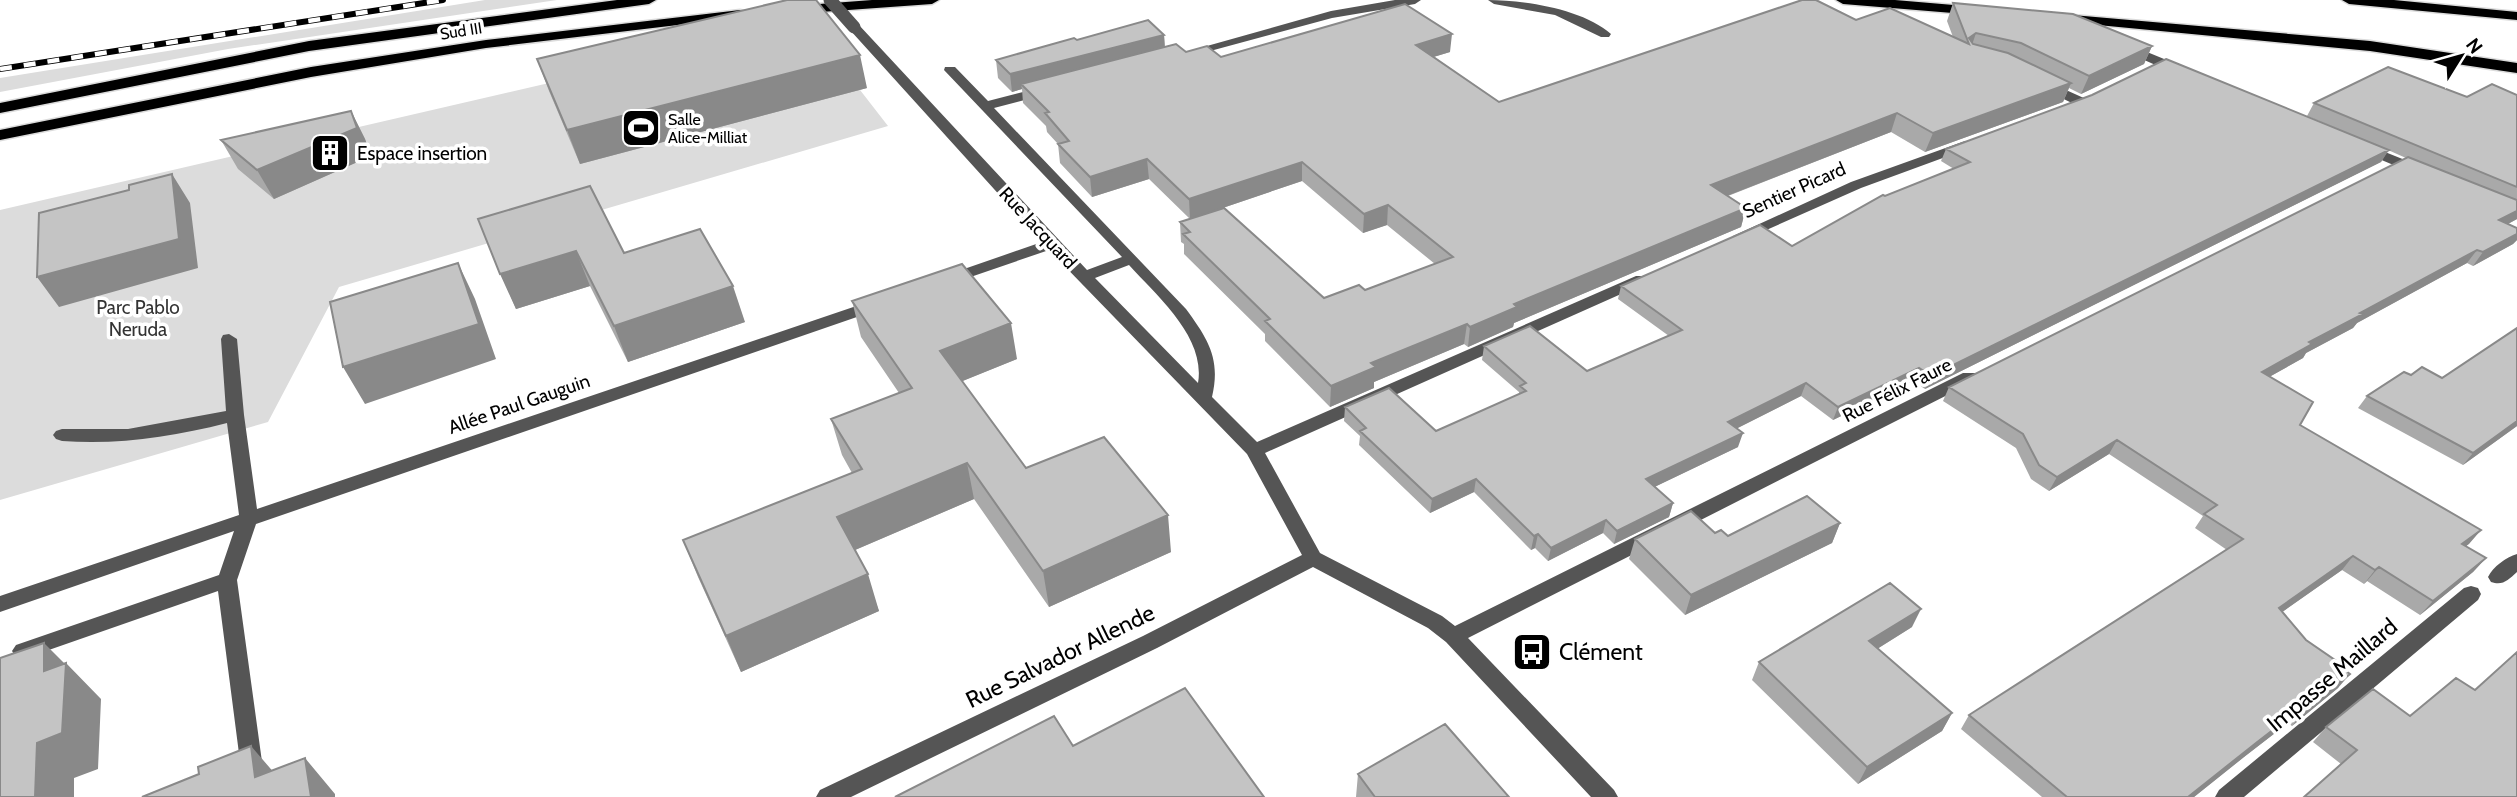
<svg xmlns="http://www.w3.org/2000/svg" width="2517" height="797" font-family="Cabin,sans-serif">
  <style>
    .green { fill: #dcdcdc }
    .lines { fill: none; stroke-linecap: round; stroke-linejoin: round }
    .highway-casing { stroke: #dbdbdb; stroke-width: 3 }
    .minor { fill: #555; fill-rule: evenodd }
    .highway { fill: #000; fill-rule: evenodd }
    .rail-casing { stroke: #000; stroke-width: 6 }
    .rail { stroke: #fff; stroke-width: 4.5; stroke-dasharray: 12; stroke-linecap: butt }
    .minor-bridge { stroke: #555; stroke-width: 13 }
    .wall { fill: #a9a9a9 }
    .shaded-wall { fill: #898989 }
    .building { fill: #c4c4c4; stroke: #898989; stroke-width: 2 }
    .labels { text-anchor: middle; dominant-baseline: central; stroke-width: 7; stroke-linejoin: round; paint-order: stroke }
    .far-street-label { font-size: 16px; fill: #000; stroke: #fff }
    .far-poi-label { font-size: 16px; fill: #000; stroke: #fff; text-anchor: start }
    .poi-label { font-size: 19px; fill: #000; stroke: #fff; text-anchor: start }
    .street-label { font-size: 19px; fill: #000; stroke: #fff }
    .park-label { font-size: 19px; fill: #333; stroke: #fff }
    .near-poi-label { font-size: 23px; fill: #000; stroke: #fff; text-anchor: start }
    .near-street-label { font-size: 23px; fill: #000; stroke: #fff }
  </style>
  <rect width="100%" height="100%" fill="#fff"/>
  <!-- green -->
  <path class="green" d="M485 0H557L228 49 0 92V78Z
    M808 23 888 126 339 287 268 422 0 500V210Z"/>
  <g class="lines">
    <!-- highway casing -->
    <g class="highway-casing">
      <path id="highway" d="M617 0H656L649 4 309 51 0 113V103L309 41Z
        M872 0H939L932 4 793 14 786 10 793 6Z
        M1836 0H1895L1977 7 1984 11 1977 15 1843 4Z
        M2342 0H2394L2517 12V20L2349 4Z
        M740 10 745 11 747 14 745 17 486 48 311 77 0 140V130L311 67 486 40Z
        M2061 14 2370 41 2517 63V73L2370 51 2056 21 2054 18Z"/>
    </g>
    <!-- minor -->
    <path class="minor" d="M1395 0H1421L1415 4 1332 18 1188 57 1182 53 1331 11Z
      M1488 0C1524 0 1583 9 1611 34L1609 37H1601L1555 15 1494 4Z
      M854 23 858 24 1087 270 1122 257 944 70 945 67H955L988 101 1043 87 1048 88V94L994 108 1186 309C1208 339 1221 359 1212 397L1257 442 1636 276H1648L1650 279 1648 282 1265 453 1320 553 1442 616 1455 626 1963 373H1975L1978 377 1975 381 1468 638 1614 790 1618 797H1591L1446 642 1428 628 1313 567 1157 648 851 797H816L820 790 1143 636 1302 555 1247 454 1049 250 953 283H941L939 280 941 277 1042 242 850 30 848 27ZM1129 265C1157 296 1206 337 1198 383L1095 278Z
      M2130 45 2186 68 2187 71 2186 74H2176L2126 52 2124 49Z
      M2046 81 2086 99 2088 102 2086 105H2076L2041 88 2039 85Z
      M1965 141 1972 145 1970 148 1861 188 1746 239 1741 241 1733 236 1851 182Z
      M2365 144 2425 168 2427 171 2425 174H2415L2360 151 2358 148Z
      M874 300 880 301 882 305 880 309 256 524 237 580 263 769 260 776 252 779 244 776 241 769 218 591 23 659 16 657 12 651 16 645 219 575 234 531 0 612V596L239 515 227 423C172 437 119 445 62 441L56 439 53 435 56 431 62 429H128L226 411 221 339 223 335 229 334 237 339 244 415 257 509Z
      M2517 554V572C2508 580 2503 586 2491 582L2488 577C2493 567 2506 557 2517 554Z
      M2471 586 2478 588 2481 594 2478 600 2244 797H2215L2219 790 2464 588Z"/>
    <!-- highway -->
    <use href="#highway" class="highway"/>
    <!-- rail casing -->
    <g class="rail-casing">
      <path id="rail" d="M0 69 443 0"/>
    </g>
    <!-- rail -->
    <use href="#rail" class="rail"/>
    <!-- minor-bridge -->
    <path class="minor-bridge" d="M830 0 854 27"/>
  </g>
  <!-- wall -->
  <path class="wall" d="M1953 3 2152 46 2144 64 2081 94 2069 88 2063 102 1925 152 1891 132 1728 196 1746 208 1741 227 1514 323 1513 327 1468 347 1464 344 1374 382V388L1330 407 1265 341V334L1184 254V244L1181 242 1180 222 1324 298 1365 290 1435 264 1387 225 1363 233 1302 181 1190 219 1149 179 1092 197 1060 163 1058 144 1047 132 1046 126 1023 103 1022 89 1012 92 998 78 996 60 1077 40 1164 35 1165 47 1186 52 1221 57 1450 52 1433 57 1499 102 1856 20 1953 37 1947 21Z
    M537 59 867 88 580 164 549 91Z
    M2517 95V219L2508 224 2517 228V240L2513 244 2473 266 2467 263 2357 323 2353 328 2306 353 2303 358 2269 377 2300 425 2481 530 2466 546 2486 558 2473 572 2420 615 2367 581 2364 584 2342 570 2282 612 2306 640 2346 672 2338 688 2292 726 2288 723 2244 757 2194 797H2042L1961 729 1969 715 2227 550 2195 528 2203 516 2109 454 2049 491 2031 479 2016 448 1943 401 1949 387 2406 158 2388 150 2381 162 1925 389 1913 381 1833 420 1801 396 1737 428 1738 447 1654 487 1673 503 1669 517 1614 544 1603 533 1548 561 1535 548 1531 550 1474 492 1430 513 1359 445 1360 436 1344 421 1345 407 1436 431 1519 394V392L1482 360 1484 346 1587 371 1669 336 1618 299 1621 286 1792 246 1885 196 1954 169 1941 161 1946 149 2357 137 2307 116 2314 103Z
    M351 111 365 139 371 156 274 199 238 169 221 140Z
    M478 219 624 253 745 322 628 362 590 286 516 309Z
    M852 301 1017 359 962 381 1026 468 1171 552 1049 607 974 499 855 550 879 611 741 672 698 577 683 540 852 473 842 455 831 419 899 393 861 337Z
    M2367 396 2517 426 2463 465 2358 408Z
    M1840 523 1832 543 1685 615 1629 559 1635 539 1715 533 1728 536Z
    M1912 627 1877 649 1952 713 1942 731 1858 784 1752 680 1759 662Z
    M2475 690 2517 797 2341 764 2313 742 2326 727 2410 716Z
    M1358 774 1509 797H1356Z"/>
  <!-- shaded-wall -->
  <path class="shaded-wall" d="M1976 33 1970 51 1969 38Z
    M1452 34 1450 52 1414 63 1416 45Z
    M1164 35 1165 52 1021 84 1022 89 1012 92 1010 74Z
    M2152 46 2144 64 2081 94 2089 76Z
    M860 55 867 88 580 164 567 130Z
    M2071 83 2063 102 1925 152 1933 133Z
    M351 111 365 139 371 156 274 199 257 170Z
    M1897 113 1891 132 1706 204 1711 185Z
    M2389 150 2381 162 1925 389 1931 376Z
    M1147 159 1149 179 1092 197 1090 177Z
    M1302 162V181L1190 219 1189 199Z
    M172 174 190 203 198 268 59 307 37 277Z
    M1388 205 1387 225 1363 233 1364 214Z
    M1746 208 1741 227 1514 323 1513 327 1468 347 1470 327 1514 304Z
    M2517 211V219L2489 234 2499 220Z
    M2517 234V240L2513 244 2473 266 2483 252Z
    M2477 250 2467 263 2357 323 2353 328 2306 353 2303 358 2253 386 2262 372 2309 342 2360 313Z
    M576 251 590 286 516 309 500 274Z
    M458 263 475 299 496 359 365 404 343 367Z
    M733 286 745 322 628 362 614 326Z
    M1011 323 1017 359 948 387 940 351Z
    M1467 324 1464 344 1374 382V388L1330 407 1331 386 1371 363Z
    M1919 368 1913 381 1833 420 1838 407Z
    M1806 383 1801 396 1724 435 1728 422Z
    M2517 421V426L2463 465 2473 453Z
    M1743 433 1738 447 1642 493 1646 479Z
    M2117 440 2109 454 2049 491 2057 477Z
    M967 463 974 499 848 553 837 517Z
    M1476 479 1474 492 1430 513 1432 499Z
    M1673 503 1669 517 1614 544 1617 531Z
    M1168 515 1171 552 1049 607 1043 571Z
    M1606 520 1603 533 1548 561 1551 548Z
    M1840 523 1832 543 1685 615 1691 595Z
    M2481 530 2469 544 2450 558 2462 544Z
    M1538 534 1535 548 1531 550 1534 536Z
    M2353 556 2342 570 2268 622 2279 608Z
    M2486 558 2473 572 2420 615 2433 601Z
    M2379 567 2367 581 2364 584 2375 570Z
    M868 574 879 611 741 672 726 636Z
    M1921 609 1912 627 1861 659 1869 641Z
    M44 643 66 665V663L101 699 98 769 74 778V797H35L37 743 44 671Z
    M2350 674 2338 688 2292 726 2304 712Z
    M2300 709 2288 723 2244 757 2194 797H2188L2256 743Z
    M1952 713 1942 731 1858 784 1867 767Z
    M251 746 282 782 255 777Z
    M305 758 335 794V797H311Z"/>
  <!-- building -->
  <path class="building" d="M787 0H816L860 55 567 130 537 59Z
    M1802 0H1816L1856 20 1890 8 1969 44 1953 3 2073 14 2152 46 2089 76 2021 43 1976 33 1969 38 1973 44 2008 53 2071 83 1933 133 1897 113 1711 185 1746 208 1514 304 1517 307 1470 327 1467 324 1371 363 1376 367 1331 386 1265 321 1270 319 1183 234 1190 232 1180 222 1224 208 1324 298 1359 285 1365 290 1453 257 1388 205 1364 214 1302 162 1189 199 1147 159 1090 177 1058 144 1069 141 1045 113 1049 112 1021 84 1176 44 1186 52 1207 46 1221 57 1405 4 1452 34 1416 45 1499 102Z
    M1148 20 1164 35 1010 74 996 60 1074 38 1077 40Z
    M2166 59 2389 150 1931 376 1919 368 1838 407 1806 383 1728 422 1743 433 1646 479 1673 503 1617 531 1606 520 1551 548 1538 534 1534 536 1476 479 1432 499 1360 431 1366 428 1345 407 1389 388 1436 431 1526 391 1520 386 1526 383 1484 346 1530 326 1587 371 1682 330 1621 286 1760 225 1792 246 1883 195 1885 196 1970 162 1946 149 2092 95Z
    M2388 67 2467 97 2492 84 2517 95V187L2314 103Z
    M351 111 357 128 257 170 221 140Z
    M2408 157 2517 200V211L2499 220 2517 228V234L2483 252 2477 250 2360 313 2363 314 2309 342 2312 344 2262 372 2313 402 2300 425 2481 530 2462 544 2486 558 2433 601 2379 567 2375 570 2353 556 2279 608 2306 640 2348 669 2346 671 2350 674 2304 712 2300 709 2256 743 2188 797H2067L1969 715 2243 539 2204 514 2217 505 2117 440 2057 477 2039 465 2023 434 1949 387Z
    M172 174 179 239 37 277 39 213 129 190V185Z
    M590 186 624 253 700 229 733 286 614 326 576 251 500 274 478 219Z
    M458 263 479 324 343 367 330 302Z
    M962 264 1011 323 940 351 1026 468 1104 437 1168 515 1043 571 967 463 837 517 868 574 726 636 683 540 862 469 831 419 912 388 852 301Z
    M2517 328V421L2473 453 2367 396 2404 372 2411 375 2422 367 2442 378Z
    M1807 496 1840 523 1691 595 1635 539 1691 511 1715 533 1721 530 1728 536Z
    M1890 583 1921 609 1869 641 1952 713 1867 767 1759 662Z
    M44 643V671L66 663 62 733 37 743 35 797H0V658Z
    M2517 652V797H2304L2357 750 2326 727 2373 689 2410 716 2456 678 2475 690Z
    M1185 688 1264 797H895L1054 716 1073 746Z
    M1445 724 1509 797H1375L1358 774Z
    M251 746 255 777 305 758 311 797H142L199 774 198 767Z"/>
  <!-- icons -->
  <defs>
    <g id="stadium-square" transform="scale(2.0125)"><rect x="-9" y="-9" width="18" height="18" rx="4" fill="#000" stroke="#fff"/><path d="M0-5a6.5 5 0 1 0 0 10a6.5 5 0 1 0 0-10ZM-3.5-1.8h7v3.6h-7Z" fill="#fff"/></g>
    <g id="building-square" transform="scale(2.0125)"><rect x="-9" y="-9" width="18" height="18" rx="4" fill="#000" stroke="#fff"/><path d="M-4-6H4V6H1V3H-1V6H-4ZM-2.5-4.3h1.7v1.8h-1.7ZM.8-4.3h1.7v1.8H.8ZM-2.5-1h1.7V.8h-1.7ZM.8-1h1.7V.8H.8Z" fill="#fff"/></g>
    <g id="bus-square" transform="scale(2.0125)"><rect x="-9" y="-9" width="18" height="18" rx="4" fill="#000" stroke="#fff"/><path d="M-5-6H5V4H4V6H2V4H-2V6H-4V4H-5ZM-3.5-4V0h7V-4ZM-3.5 1.2v1.5H-2V1.2ZM2 1.2v1.5H3.5V1.2Z" fill="#fff"/></g>
  </defs>
  <g fill-rule="evenodd">
    <use href="#stadium-square" x="641" y="128"/>
    <use href="#building-square" x="330" y="153"/>
    <use href="#bus-square" x="1532" y="652"/>
  </g>
  <g class="labels">
    <!-- far-street labels -->
    <g class="far-street-label">
      <text transform="translate(461 31) rotate(-9)">Sud III</text>
    </g>
    <!-- far-poi labels -->
    <g class="far-poi-label">
      <text x="668" y="119">Salle<tspan x="668" dy="18">Alice-Milliat</tspan></text>
    </g>
    <!-- poi labels -->
    <g class="poi-label">
      <text x="357" y="153">Espace insertion</text>
    </g>
    <!-- street labels -->
    <g class="street-label">
      <text transform="translate(1794 190) rotate(-24)">Sentier Picard</text>
      <text transform="translate(1038 228) rotate(47)">Rue Jacquard</text>
      <text transform="translate(1897 390) rotate(-27)">Rue Félix Faure</text>
      <text transform="translate(519 404) rotate(-19)">Allée Paul Gauguin</text>
    </g>
    <!-- park labels -->
    <g class="park-label">
      <text x="138" y="307">Parc Pablo<tspan x="138" dy="22">Neruda</tspan></text>
    </g>
    <!-- near-poi labels -->
    <g class="near-poi-label">
      <text x="1559" y="652">Clément</text>
    </g>
    <!-- near-street labels -->
    <g class="near-street-label">
      <text transform="translate(1060 656) rotate(-26)">Rue Salvador Allende</text>
      <text transform="translate(2332 675) rotate(-40)">Impasse Maillard</text>
    </g>
  </g>
  <!-- north arrow -->
  <g transform="translate(2461 56) rotate(53)" stroke="#ffffff" stroke-width="5" paint-order="stroke">
  <path d="M0-5L12 26L0 18L-12 26Z" fill="#000000"/>
  <text y="-10" font-size="19" font-weight="bold" text-anchor="middle" fill="#000000">N</text>
  </g>
</svg>
